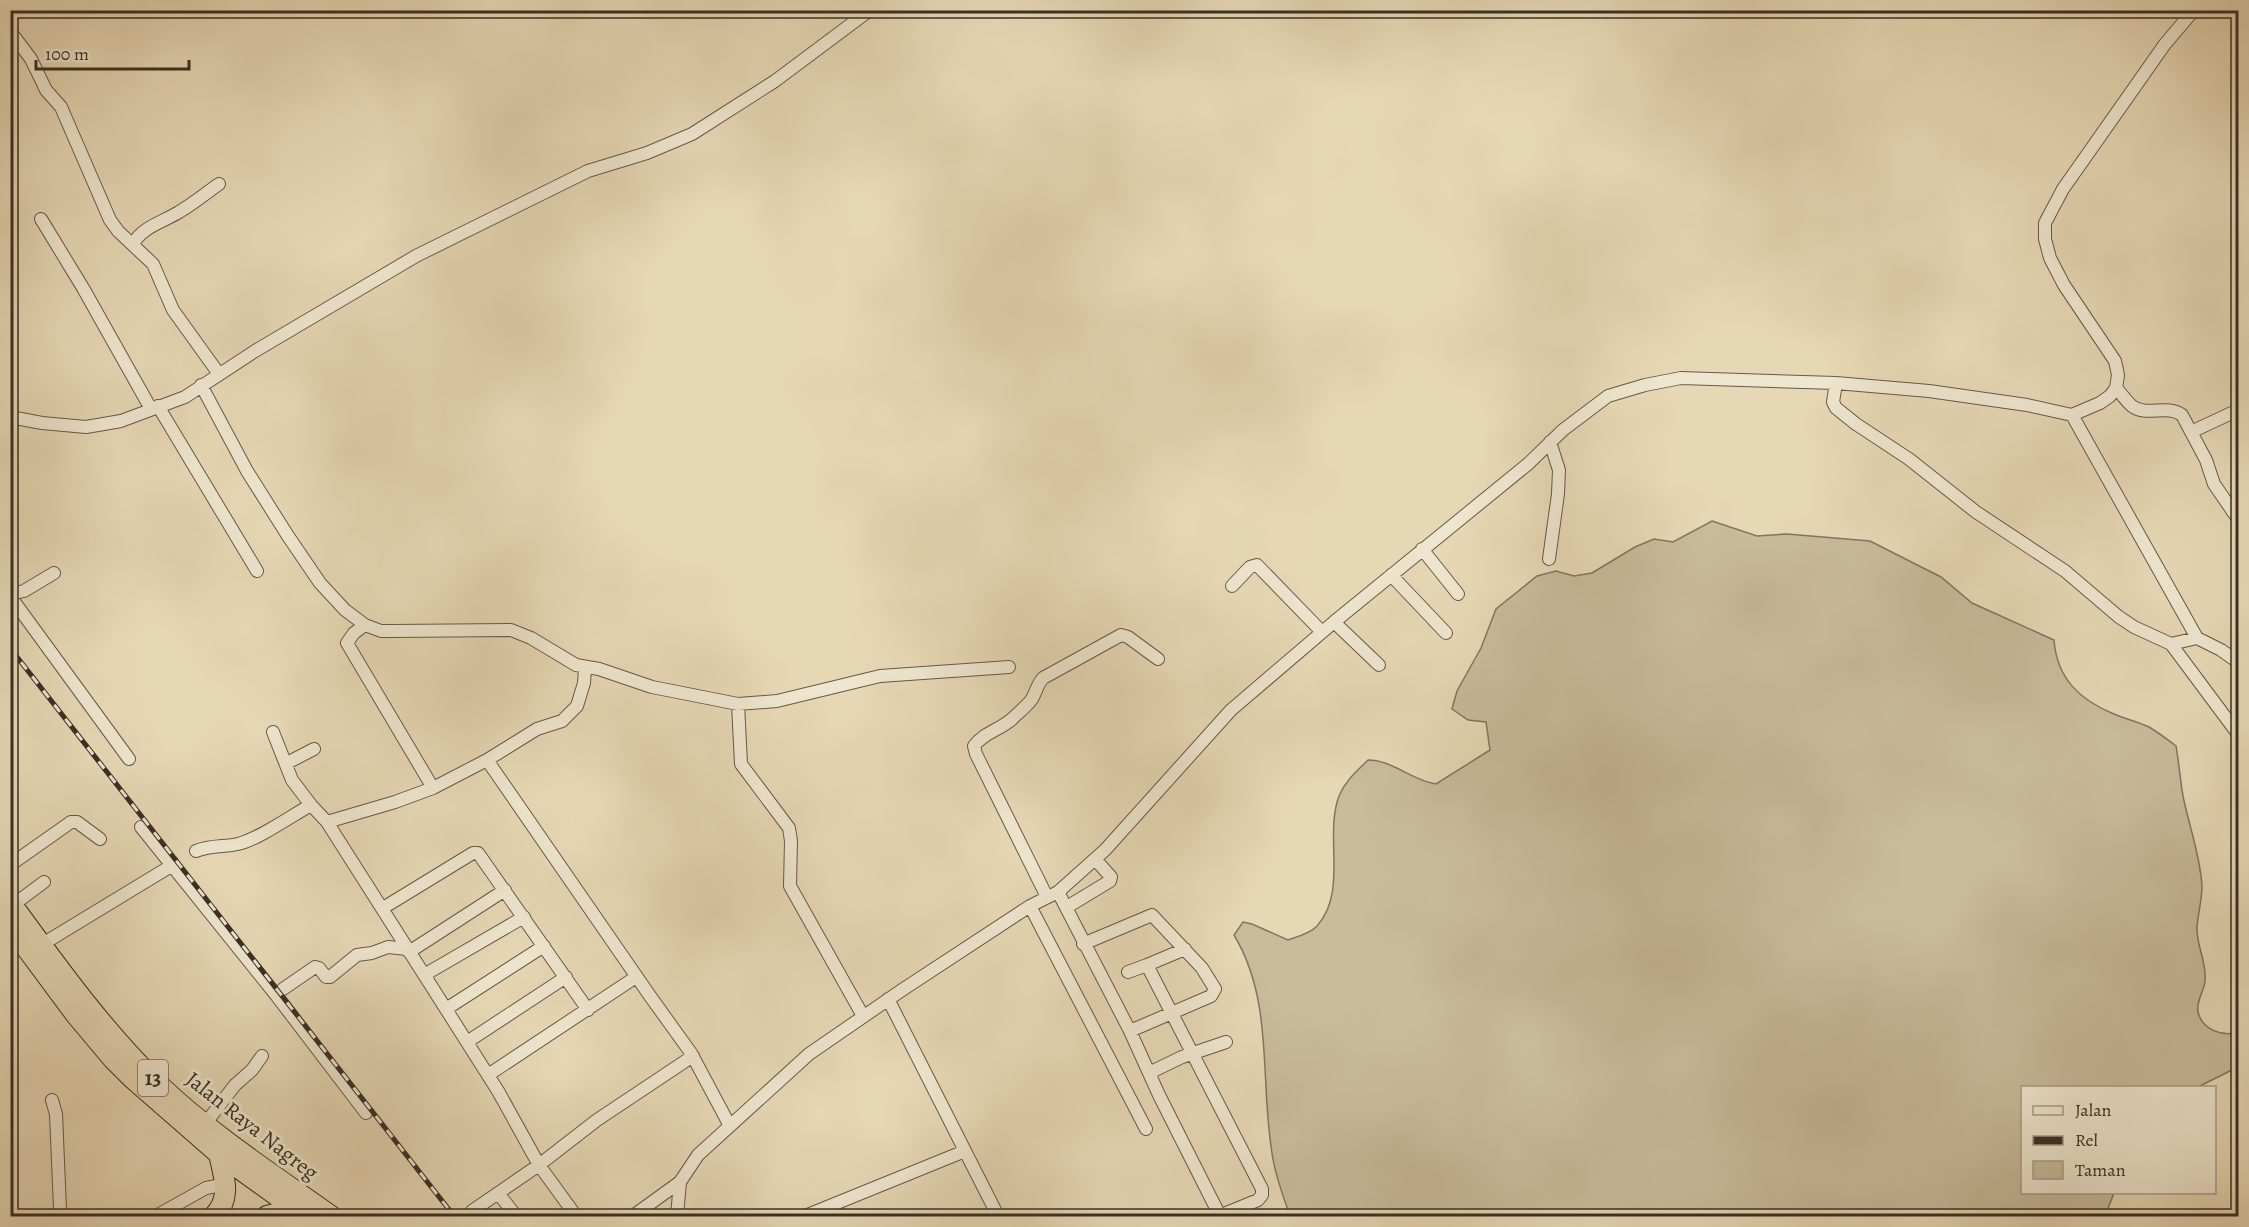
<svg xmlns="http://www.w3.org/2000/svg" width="2249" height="1227" font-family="Alegreya,serif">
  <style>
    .green { fill: #c9bb9c; stroke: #817660; stroke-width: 1.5 }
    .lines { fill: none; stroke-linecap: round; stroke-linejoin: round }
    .minor-casing { stroke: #645a48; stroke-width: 14 }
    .trunk-casing { stroke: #393024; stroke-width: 22 }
    .minor { stroke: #efe6cf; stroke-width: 12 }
    .trunk { stroke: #e7d8b5; stroke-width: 20 }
    .rail-casing { stroke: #393024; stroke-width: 5 }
    .rail { stroke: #efe6cf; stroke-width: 3; stroke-dasharray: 9; stroke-linecap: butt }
    .labels { text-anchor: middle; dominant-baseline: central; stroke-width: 6; stroke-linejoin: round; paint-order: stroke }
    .shield { fill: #efe6cf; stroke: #706757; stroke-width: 1.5 }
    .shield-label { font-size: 21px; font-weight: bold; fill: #393024 }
    .street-label { font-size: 22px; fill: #393024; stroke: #efe6cf }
  </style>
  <rect width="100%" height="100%" fill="#e7d8b5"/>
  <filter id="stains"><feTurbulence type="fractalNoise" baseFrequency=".00333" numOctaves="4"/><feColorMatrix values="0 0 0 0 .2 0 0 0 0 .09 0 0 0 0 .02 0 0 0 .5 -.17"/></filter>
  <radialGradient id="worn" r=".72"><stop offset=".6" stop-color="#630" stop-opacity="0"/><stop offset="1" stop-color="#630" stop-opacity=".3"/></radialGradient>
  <!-- green -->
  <path class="green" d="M1712 521 1757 536 1787 534 1870 541 1941 577 1972 603 2054 640C2057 679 2080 700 2114 714 2126 719 2138 722 2149 727 2159 733 2167 739 2176 746 2179 762 2180 779 2183 796 2189 826 2200 854 2202 886 2202 900 2198 913 2197 927 2196 945 2207 962 2205 981 2204 992 2196 1000 2198 1012 2202 1030 2223 1037 2238 1032V1067L2198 1087 2022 1088V1192L2114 1193 2105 1216H1290C1284 1198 1276 1178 1273 1159 1259 1084 1275 1003 1234 935L1243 922 1252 924 1288 940C1297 937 1311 933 1317 926 1348 892 1324 836 1339 796 1345 781 1357 771 1368 760 1393 760 1412 781 1436 784L1490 750 1486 722 1468 720 1452 709 1457 691 1481 648 1496 609 1537 576 1556 571 1574 576 1592 573 1635 547 1654 539 1673 542Z"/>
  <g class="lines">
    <!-- minor casing -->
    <g class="minor-casing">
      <path id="minor" d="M10 31 31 59 46 90 61 107 110 220 118 231 153 264 173 310 219 374
        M41 219 83 288 151 409
        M133 244C142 227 163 222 179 212 193 204 206 193 219 184
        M1836 383 1833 402 1836 408 1856 424 1909 459 1976 512 2065 571 2119 617 2134 627 2171 644 2238 734
        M201 385 247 471 288 536 320 583 345 610 365 625
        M2116 388C2121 393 2126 401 2132 406 2146 417 2167 404 2182 415L2206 460 2214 484 2238 519
        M158 406 257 571
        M2072 415 2197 638
        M10 417 42 423 86 427 121 421 185 397 255 351 416 256 588 171 647 153 692 134 775 81 870 10
        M2191 432 2238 410
        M1422 549 1458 594
        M1549 559 1558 494 1559 470 1550 442
        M1391 575 1446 633
        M1232 586 1250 567 1257 565 1322 632
        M10 594 24 591 54 573
        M10 596 129 759
        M1334 622 1379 665
        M2171 644 2197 638 2221 650 2238 662
        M738 704 741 764 789 828 791 841 790 886 863 1016
        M273 732 292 780 311 805 327 822 395 802 433 788 487 760 537 729 562 721 577 706 584 683 585 668
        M487 760 650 996 691 1053 730 1126
        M287 763 314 749
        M433 788 347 643 354 633 365 625 381 631H393L511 630 531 638 576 665 599 669 652 687 738 704 777 701 880 676 1009 667
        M327 822 498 1091 539 1165 576 1216
        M141 827 276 995 366 1113
        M196 851C210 845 224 847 238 844 259 839 291 816 311 805
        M10 865 71 822H77L100 839
        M1058 892 1130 1031 1159 1095 1220 1216
        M1047 897 976 754 974 746C984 732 1000 730 1012 719 1018 713 1027 706 1032 699 1036 692 1037 685 1043 678L1121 635 1128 637 1158 659
        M13 905 44 882
        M1030 906 1146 1129
        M1067 907 1110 881 1111 877 1095 859
        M383 908 473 853H478L588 1010
        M1083 944 1152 915 1202 968 1215 989 1211 996 1130 1031
        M41 945 171 866 172 862
        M1185 949 1147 965 1262 1189V1195L1258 1200 1219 1216
        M409 952 505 890
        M1128 972 1147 965
        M424 975 524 917
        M283 989 315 967 319 968 326 977H330L357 955 372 953 388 947 407 949
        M888 999 998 1216
        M446 1009 544 946
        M467 1042 566 977
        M1149 1073 1182 1057 1226 1042
        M488 1075 636 977
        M52 1100 56 1114 60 1209 63 1216
        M205 1124 235 1085 252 1070 262 1056
        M498 1193 516 1216
        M472 1211 539 1165 597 1120 693 1056
        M156 1216 206 1188 227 1184
        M633 1216 680 1182
        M677 1216 680 1182 698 1155 809 1054 902 990 1030 906 1058 892 1105 850 1231 710 1334 622 1528 464 1563 430 1608 396 1645 385 1681 378 1836 383 1929 391 2027 405 2072 415 2100 403 2110 396 2116 388 2118 375 2115 361 2064 285 2050 258 2045 239V223L2063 189 2165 44 2194 10
        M805 1216 965 1151"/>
    </g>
    <!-- trunk casing -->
    <g class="trunk-casing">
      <path id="trunk" d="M10 902C56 965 101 1028 157 1083 210 1134 272 1174 331 1216
        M10 926 76 1015 113 1059 132 1078 219 1154 305 1216
        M214 1216C232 1198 224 1177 219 1154
        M267 1216 294 1209"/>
    </g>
    <!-- minor -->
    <use href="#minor" class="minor"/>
    <!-- trunk -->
    <use href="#trunk" class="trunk"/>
    <!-- rail casing -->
    <g class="rail-casing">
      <path id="rail" d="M10 648 454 1216"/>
    </g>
    <!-- rail -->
    <use href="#rail" class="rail"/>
  </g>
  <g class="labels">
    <!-- shield labels -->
    <rect class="shield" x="138" y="1060" width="30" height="36" rx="4.5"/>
    <g class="shield-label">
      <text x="153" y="1078">13</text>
    </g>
    <!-- street labels -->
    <g class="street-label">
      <text transform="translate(252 1126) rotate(38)">Jalan Raya Nagreg</text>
    </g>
  </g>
  <!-- margin -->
  <rect width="2249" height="1227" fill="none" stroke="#e7d8b5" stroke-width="36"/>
  <rect x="12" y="12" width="2225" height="1203" fill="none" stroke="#393024" stroke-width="3"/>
  <rect x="18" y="18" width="2213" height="1191" fill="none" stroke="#393024" stroke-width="1.5"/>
  <!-- legend -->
  <rect x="2021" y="1086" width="195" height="108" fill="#efe6cf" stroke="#a69d8b" stroke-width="1.5"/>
  <rect x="2033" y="1106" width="30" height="9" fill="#efe6cf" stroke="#a69d8b" stroke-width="1.5"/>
  <text x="2075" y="1116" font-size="18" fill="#393024">Jalan</text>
  <rect x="2033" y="1136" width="30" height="9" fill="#393024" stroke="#a69d8b" stroke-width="1.5"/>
  <text x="2075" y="1146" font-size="18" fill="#393024">Rel</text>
  <rect x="2033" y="1161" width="30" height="18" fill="#c9bb9c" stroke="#a69d8b" stroke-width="1.5"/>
  <text x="2075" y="1176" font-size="18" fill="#393024">Taman</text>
  <!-- scale -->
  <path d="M36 60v9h153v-9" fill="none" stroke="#393024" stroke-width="3"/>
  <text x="45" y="60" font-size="18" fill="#393024" stroke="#efe6cf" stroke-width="4.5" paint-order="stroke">100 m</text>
  <rect width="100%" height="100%" filter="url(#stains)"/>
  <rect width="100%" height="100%" fill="url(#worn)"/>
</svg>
